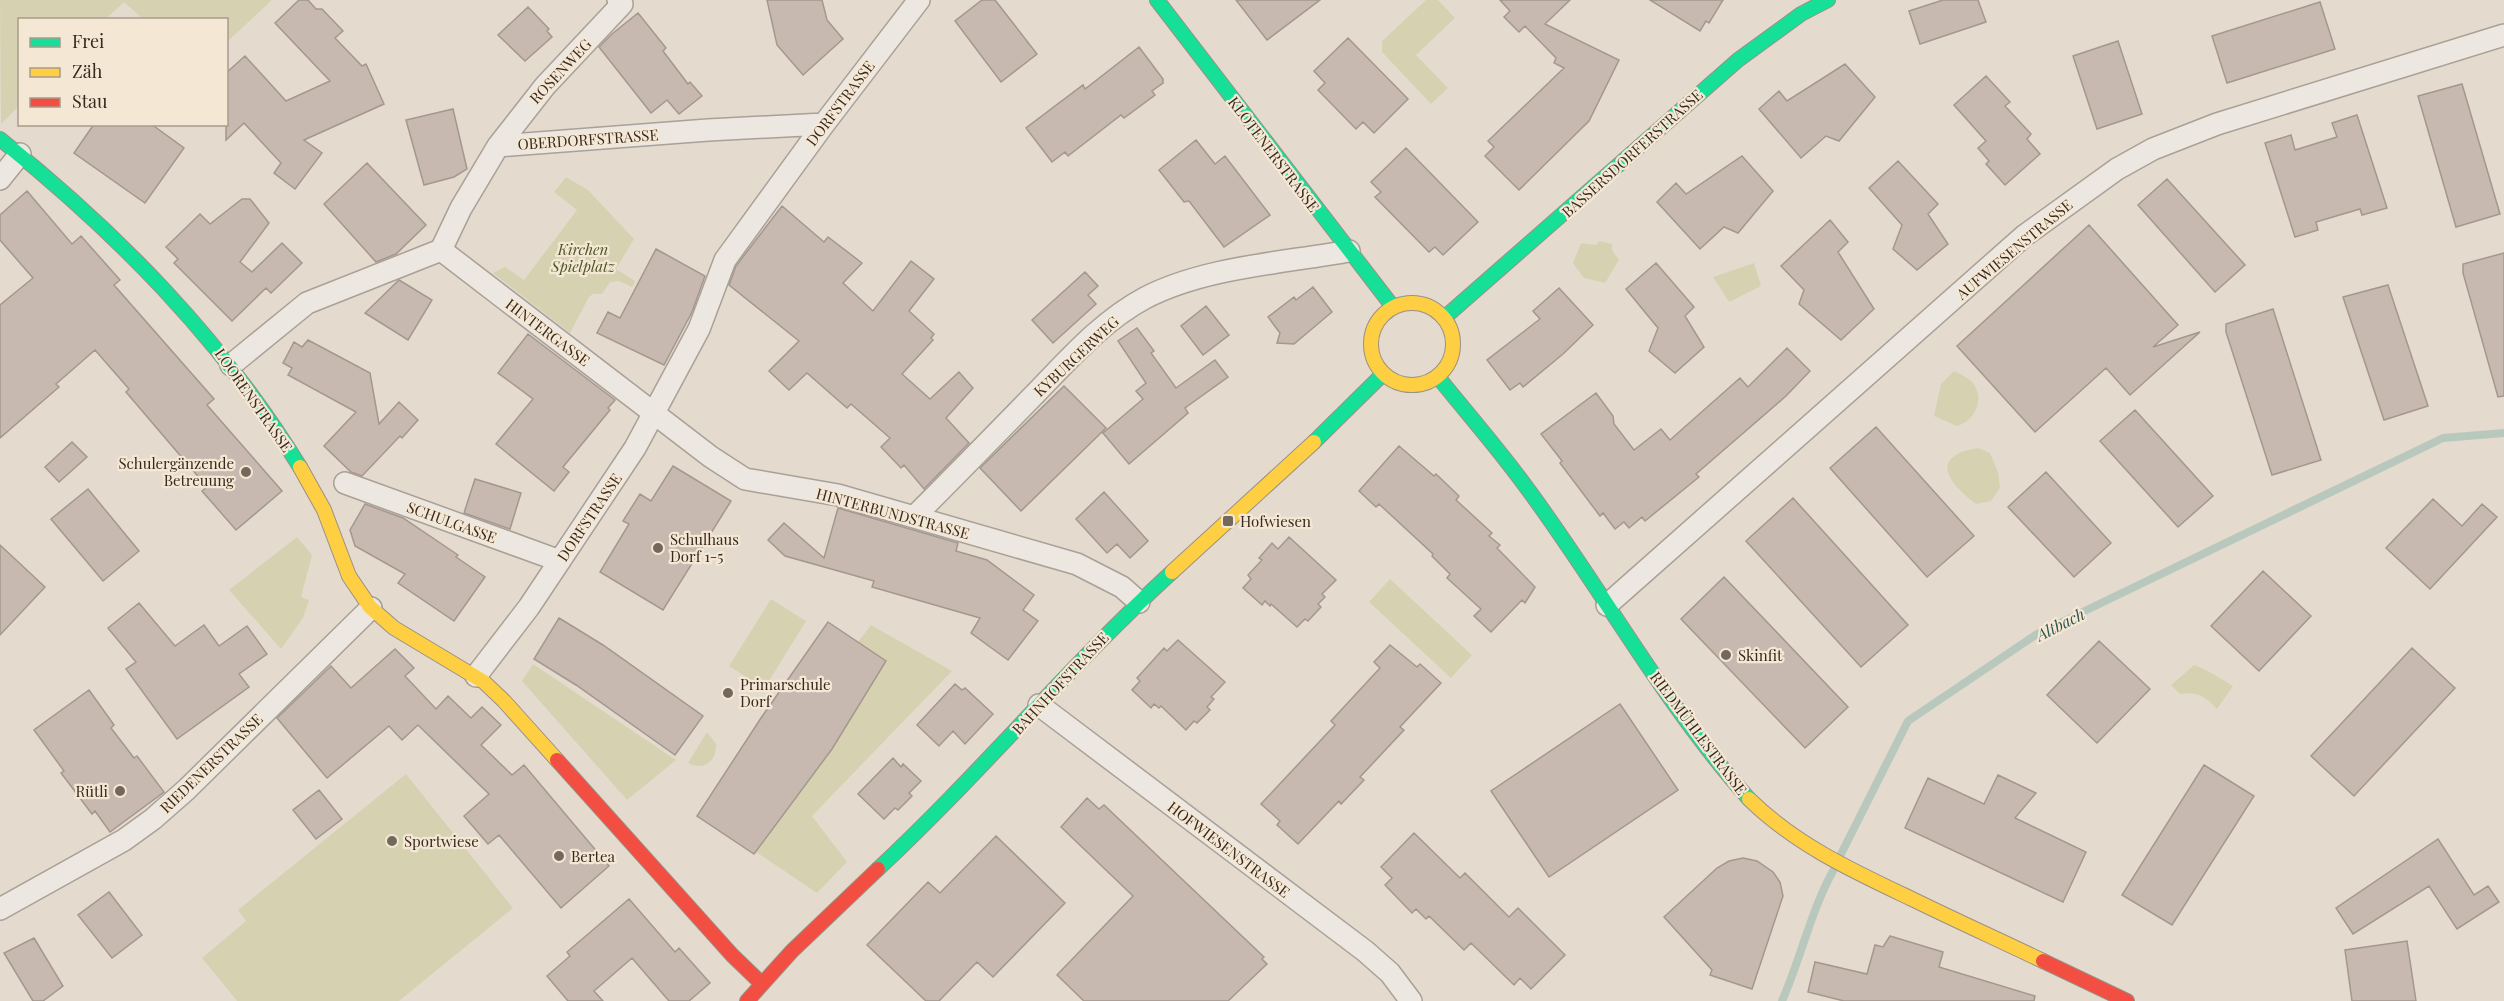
<svg xmlns="http://www.w3.org/2000/svg" width="2504" height="1001" font-family="'Playfair Display',serif">
  <style>
    .green { fill: #d6d2b1 }
    .lines { fill: none; stroke-linecap: round; stroke-linejoin: round }
    .stream { stroke: #b9c8bd; stroke-width: 8 }
    .building { fill: #c7b9af; stroke: #a4978d; stroke-width: 1.5 }
    .street-casing { stroke: #a9a097; stroke-width: 24 }
    .fast-casing { stroke: #999087; stroke-width: 16 }
    .slow-casing { stroke: #999087; stroke-width: 16 }
    .jam-casing { stroke: #999087; stroke-width: 16 }
    .street { stroke: #ece7e0; stroke-width: 21 }
    .fast { stroke: #16e098; stroke-width: 14 }
    .slow { stroke: #ffcf43; stroke-width: 14 }
    .jam { stroke: #f24e42; stroke-width: 14 }
    .poi-dot { fill: #74675c; stroke: #f4e8d5; stroke-width: 2 }
    .labels { text-anchor: middle; dominant-baseline: central; stroke-width: 4.5; stroke-linejoin: round; paint-order: stroke }
    .street-label { font-size: 15px; fill: #38281f; stroke: #f4e8d5 }
    .park-label { font-size: 15px; font-style: italic; fill: #4d5327; stroke: #f4e8d5 }
    .poi-label { font-size: 15px; fill: #38281f; stroke: #f4e8d5; text-anchor: start }
    .water-label { font-size: 16px; font-style: italic; fill: #2f5750; stroke: #f4e8d5 }
  </style>
  <rect width="100%" height="100%" fill="#e4dbce"/>
  <!-- green -->
  <path class="green" d="M0 0H272L227 42 226 20 143 19 124 2 106 19 20 20 19 106 1 124Z
    M1426 0H1438L1455 18 1416 55 1448 88 1431 104 1382 52V41Z
    M566 177 588 190 634 239 616 269 635 281 632 287 619 281 610 282 602 294H593L589 297 570 333 493 273 505 267 524 280 577 210 554 192Z
    M1600 241 1612 244V250L1619 260 1605 283 1584 278 1573 263 1581 243 1596 245Z
    M1754 263 1761 286 1729 302 1713 277Z
    M1954 371C1962 375 1972 379 1976 388 1983 404 1973 421 1957 426L1934 416 1941 384Z
    M1978 448 1990 453 1998 472 2000 488 1991 501 1976 504C1948 483 1928 456 1978 448Z
    M297 537 312 555 301 597 309 600 303 618 281 649 229 590Z
    M1390 579 1472 655 1451 678 1369 602Z
    M771 599 806 621 764 689 729 666Z
    M871 625 952 671 812 816 847 862 817 893 756 852 834 746 886 661 858 642Z
    M533 664 676 760 627 800 522 681Z
    M2194 665 2208 671 2233 686 2217 709C2206 697 2197 691 2180 694L2171 685Z
    M707 732 716 744C717 762 703 771 688 763Z
    M406 774 513 908 399 1001H237L202 958 246 921 238 910Z"/>
  <g class="lines">
    <!-- stream -->
    <path class="stream" d="M1839 858 1908 721 2037 634 2443 438 2504 433
      M1782 1001C1801 958 1811 910 1834 869"/>
  </g>
  <!-- building -->
  <path class="building" d="M299 0H308L316 9H322L343 31 335 38 362 66 366 64 384 104 304 140 322 153 295 189 274 173 281 163 244 123 226 140V73L245 56 286 101 330 81 275 23Z
    M767 0H822L827 20 843 39 803 75 777 45Z
    M982 0H995L1037 54 1001 82 955 21Z
    M1236 0H1320L1267 40Z
    M1500 0H1570L1545 24 1619 60 1589 121 1519 190 1485 156 1494 147 1488 141 1564 68 1554 63 1556 58 1525 26 1519 32 1504 17 1510 11Z
    M1650 0H1723L1709 23 1706 21 1700 31Z
    M1943 0H1978L1986 22 1920 44 1909 11Z
    M2320 2 2335 49 2227 83 2212 36Z
    M528 7 549 29 547 31 552 37 525 61 498 35Z
    M638 13 666 48 663 51 688 84 690 82 702 96 679 114 667 100 651 113 599 47 612 34Z
    M1348 38 1408 99 1374 133 1363 122 1356 129 1318 90 1325 83 1314 71Z
    M2118 41 2142 114 2097 129 2073 56Z
    M1139 47 1163 79V83L1152 91 1155 95 1124 118 1121 115 1068 156 1065 152 1052 162 1026 128 1083 85 1085 89Z
    M1845 64 1875 97 1839 141 1826 136 1801 158 1759 109 1779 91 1787 101Z
    M1986 76 2010 102 2005 106 2031 134 2027 139 2040 154 2005 185 1986 164 1989 161 1978 148 1986 141 1954 105Z
    M2462 84 2500 214 2456 227 2418 96Z
    M453 109 467 169 454 177 424 185 406 120Z
    M2357 115 2387 208 2362 215 2360 209 2316 222 2318 230 2295 237 2265 143 2291 135 2295 150 2337 137 2332 123Z
    M94 124H151L184 148 145 203 74 153Z
    M1196 140 1215 164 1225 156 1270 215 1224 247 1189 201 1184 202 1159 170Z
    M1406 148 1478 222 1443 255 1435 247 1429 252 1375 197 1381 192 1371 182Z
    M1742 156 1773 191 1738 233 1724 227 1700 249 1657 202 1676 183 1686 194Z
    M1898 161 1938 204 1928 214 1948 244 1917 270 1893 249 1902 225 1869 188Z
    M367 163 426 225 396 254 376 262 324 204Z
    M2167 179 2245 265 2215 292 2138 205Z
    M27 191 72 244 81 236 120 280 114 285 214 399 207 405 282 491 236 530 202 491 207 487 126 392 129 389 95 350 56 384 59 387 0 438V305L33 278 0 240V215Z
    M242 199H250L269 223 240 262 252 272 282 243 302 263 271 293 266 288 232 321 174 263 178 259 166 247 200 214 210 224Z
    M782 206 824 242 828 237 862 263 843 283 873 311 911 261 934 279 909 311 934 334 931 338 933 340 902 374 930 399 959 372 973 388 946 418 969 443 924 489 904 465 901 468 881 447 890 438 851 404 847 408 807 373 789 390 769 371 799 341 729 285 736 266Z
    M1830 220 1848 242 1838 252 1874 309 1841 340 1799 304 1804 290 1781 266Z
    M2089 225 2178 325 2153 347 2200 332 2130 395 2106 368 2035 432 1957 346Z
    M656 249 705 276 692 312 664 365 597 333 608 312 620 318Z
    M2504 253V396L2498 397 2463 273V264Z
    M1656 263 1694 307 1685 316 1704 347 1675 373 1649 351 1658 328 1626 289Z
    M1085 272 1098 286 1088 295 1096 304 1053 343 1032 320Z
    M399 280 432 300 408 340 365 313Z
    M2388 285 2428 406 2384 420 2343 297Z
    M1313 287 1332 312 1294 344 1277 343 1280 333 1268 317 1294 297 1296 300Z
    M1559 288 1593 325 1563 354 1523 387 1520 383 1510 390 1487 360 1540 319 1533 311Z
    M1206 306 1229 335 1203 355 1181 326Z
    M2273 309 2321 460 2272 475 2226 332V324Z
    M1137 328 1154 351 1151 353 1176 388 1215 360 1228 377 1185 408 1188 413 1129 464 1103 433 1143 399 1136 391 1146 383 1118 341Z
    M528 334 615 400 608 408 610 410 563 467 569 472 554 491 496 444 533 399 498 373Z
    M308 340 370 373 379 424 399 402 418 420 402 438 400 436 362 476 351 472 324 446 356 412 288 375 292 368 283 363 294 342 302 347Z
    M1787 348 1810 371 1786 396 1696 474 1699 477 1645 521 1642 517 1629 528 1624 522 1615 529 1603 513 1600 516 1560 463 1562 461 1541 434 1596 393 1613 416 1614 424 1634 450 1661 429 1670 440 1740 378 1748 387Z
    M1064 386 1106 428 1021 511 980 468Z
    M2135 410 2213 496 2178 527 2100 441Z
    M1876 427 1974 536 1927 577 1830 468Z
    M72 442 87 457 59 482 45 467Z
    M1399 446 1434 476 1436 474 1459 496 1456 500 1492 533 1489 536 1500 545 1497 548 1535 587 1525 603 1522 600 1491 632 1474 616 1481 609 1447 578 1450 574 1432 556 1433 554 1379 504 1376 507 1359 491Z
    M673 466 731 501 663 610 600 572 629 524 623 521 640 494 651 501Z
    M2046 472 2111 543 2074 577 2008 507Z
    M475 479 521 493 510 529 464 513Z
    M88 489 139 551 103 581 51 519Z
    M1104 492 1148 541 1130 558 1117 544 1107 553 1076 519Z
    M1793 498 1908 625 1861 667 1746 541Z
    M2433 499 2462 526 2482 504 2497 517 2430 589 2386 548Z
    M365 504 403 518 458 555 456 557 485 577 454 621 398 583 405 574 355 546 350 530Z
    M838 508 958 543 956 551 987 560 1034 595 1023 610 1038 621 1008 660 971 633 980 618 872 587 874 581 785 556 768 540 784 523 824 558Z
    M1289 537 1336 580 1322 594 1325 597 1318 604 1321 607 1308 621 1305 619 1297 627 1271 604 1270 606 1265 601 1262 605 1243 588 1251 579 1248 575 1262 560 1259 558 1272 543 1278 549Z
    M0 545 45 587 0 635Z
    M2263 571 2311 616 2259 671 2211 626Z
    M1724 577 1848 707 1805 748 1681 619Z
    M139 603 175 646 204 625 219 646 247 626 267 654 239 674 249 687 177 739 126 669 136 662 108 628Z
    M559 618 603 645 703 716 675 755 576 685 534 659Z
    M828 622 886 661 832 749 754 854 697 816 761 718Z
    M1178 640 1225 682 1211 697 1214 699 1207 707 1210 710 1197 723 1194 721 1186 730 1161 706 1159 708 1154 704 1151 708 1132 690 1140 681 1137 678 1164 648 1167 651Z
    M2099 641 2150 689 2097 743 2047 695Z
    M1390 645 1417 667 1420 664 1441 683 1400 727 1404 730 1360 777 1364 780 1341 804 1339 801 1298 844 1277 825 1280 821 1261 804 1335 725 1331 721 1380 668 1374 662Z
    M2412 648 2455 688 2354 796 2311 756Z
    M395 649 414 668 405 676 436 709 448 696 471 718 482 707 501 725 481 745 512 775 524 765 609 866 561 908 499 835 488 844 464 816 489 794 418 725 402 740 389 726 327 778 277 718 331 666 351 688Z
    M955 684 962 690 965 688 993 714 965 744 953 731 939 746 917 725Z
    M89 690 114 725 111 728 134 758 137 756 164 792 110 832 95 811 92 814 61 773 64 771 34 730Z
    M1620 704 1678 790 1549 877 1491 791Z
    M893 758 901 767 903 764 921 781 909 793 912 796 898 810 895 808 884 819 858 794Z
    M2204 765 2254 796 2172 925 2122 895Z
    M1998 775 2036 793 2015 818 2086 852 2063 902 1905 828 1928 778 1984 804Z
    M319 790 342 819 316 839 293 810Z
    M1087 798 1099 809 1104 805 1264 957 1262 959 1267 964 1228 1001H1084L1057 975 1133 896 1061 827Z
    M1414 833 1460 878 1465 873 1509 917 1518 908 1565 955 1531 989 1520 978 1514 985 1471 943 1464 950 1429 916 1426 919 1416 909 1412 913 1385 885 1392 878 1381 867Z
    M996 836 1065 903 993 977 977 962 939 1001H926L867 945 928 882 940 893Z
    M2438 839 2474 895 2488 886 2499 902 2457 929 2429 886 2353 934 2336 908Z
    M1743 858 1757 861 1773 872 1780 882 1783 896 1752 989 1710 975 1712 970 1664 917 1717 868 1729 861Z
    M109 892 142 935 112 958 78 915Z
    M629 899 675 952 679 948 710 983 689 1001H669L632 958 594 991 603 1001H568L547 976 570 956 567 952Z
    M1890 936 1943 952 1939 967 2035 996 2034 1001H1844L1808 992 1815 962 1867 974 1875 945 1883 947Z
    M34 938 63 986 43 1001H33L4 953Z
    M2407 941 2416 1001H2352L2345 950Z"/>
  <g class="lines">
    <!-- street casing -->
    <g class="street-casing">
      <path id="street" d="M498 146 545 86 622 4 618 0
        M0 179 20 154
        M441 250 711 457 745 479 838 495 1077 564 1122 587 1139 602
        M231 365 307 303 441 250 461 208 498 146 708 130 824 124
        M345 483 560 561
        M914 517C955 476 995 435 1036 393 1069 359 1102 321 1145 298 1205 267 1283 263 1349 251
        M1607 605 2024 236 2117 169 2153 149 2217 124 2504 35
        M476 676 529 607 635 448 699 329 725 260 824 124 919 0
        M1039 705 1365 951 1390 973 1411 1001
        M0 909 124 840 153 819 186 790 371 608"/>
    </g>
    <!-- fast casing -->
    <g class="fast-casing">
      <path id="fast" d="M1157 0 1393 307
        M0 139C117 233 221 338 300 467
        M1444 318 1738 60 1801 14 1828 0
        M1438 377C1467 413 1497 447 1524 484 1601 587 1663 703 1749 799
        M1314 442 1383 374
        M878 869C980 774 1069 666 1172 572"/>
    </g>
    <!-- slow casing -->
    <g class="slow-casing">
      <path id="slow" d="M1371 344a41 41 0 1 1 82 0a41 41 0 1 1-82 0Z
        M300 467 324 510 349 576 370 607 394 628 484 682 504 701 557 760
        M1172 572 1314 442
        M1749 799C1796 845 1853 871 1912 899 1955 920 1999 940 2043 961"/>
    </g>
    <!-- jam casing -->
    <g class="jam-casing">
      <path id="jam" d="M557 760 732 955 762 984
        M2043 961 2127 1001
        M747 1001 792 951 878 869"/>
    </g>
    <!-- street -->
    <use href="#street" class="street"/>
    <!-- fast -->
    <use href="#fast" class="fast"/>
    <!-- slow -->
    <use href="#slow" class="slow"/>
    <!-- jam -->
    <use href="#jam" class="jam"/>
  </g>
  <!-- markers -->
  <g class="poi-dot">
    <circle cx="246" cy="472" r="6"/>
    <rect x="1222" y="515" width="12" height="12" rx="3"/>
    <circle cx="658" cy="548" r="6"/>
    <circle cx="1726" cy="655" r="6"/>
    <circle cx="728" cy="693" r="6"/>
    <circle cx="120" cy="791" r="6"/>
    <circle cx="392" cy="841" r="6"/>
    <circle cx="559" cy="856" r="6"/>
  </g>
  <g class="labels">
    <!-- street labels -->
    <g class="street-label">
      <text transform="translate(560 71) rotate(-47)">ROSENWEG</text>
      <text transform="translate(840 103) rotate(-53)">DORFSTRASSE</text>
      <text transform="translate(588 139) rotate(-4)">OBERDORFSTRASSE</text>
      <text transform="translate(1632 153) rotate(-42)">BASSERSDORFERSTRASSE</text>
      <text transform="translate(1274 154) rotate(53)">KLOTENERSTRASSE</text>
      <text transform="translate(2014 249) rotate(-40)">AUFWIESENSTRASSE</text>
      <text transform="translate(548 332) rotate(37)">HINTERGASSE</text>
      <text transform="translate(1076 356) rotate(-43)">KYBURGERWEG</text>
      <text transform="translate(254 400) rotate(55)">LOORENSTRASSE</text>
      <text transform="translate(893 513) rotate(15)">HINTERBUNDSTRASSE</text>
      <text transform="translate(589 517) rotate(-56)">DORFSTRASSE</text>
      <text transform="translate(452 522) rotate(20)">SCHULGASSE</text>
      <text transform="translate(1060 683) rotate(-47)">BAHNHOFSTRASSE</text>
      <text transform="translate(1699 733) rotate(53)">RIEDMÜHLESTRASSE</text>
      <text transform="translate(211 763) rotate(-44)">RIEDENERSTRASSE</text>
      <text transform="translate(1229 849) rotate(37)">HOFWIESENSTRASSE</text>
    </g>
    <!-- park labels -->
    <g class="park-label">
      <text x="583" y="249">Kirchen<tspan x="583" dy="17">Spielplatz</tspan></text>
    </g>
    <!-- poi labels -->
    <g class="poi-label">
      <text x="234" y="463" text-anchor="end">Schulergänzende<tspan x="234" dy="17">Betreuung</tspan></text>
      <text x="1240" y="521">Hofwiesen</text>
      <text x="670" y="539">Schulhaus<tspan x="670" dy="17">Dorf 1-5</tspan></text>
      <text x="1738" y="655">Skinfit</text>
      <text x="740" y="684">Primarschule<tspan x="740" dy="17">Dorf</tspan></text>
      <text x="108" y="791" text-anchor="end">Rütli</text>
      <text x="404" y="841">Sportwiese</text>
      <text x="571" y="856">Bertea</text>
    </g>
    <!-- water labels -->
    <g class="water-label">
      <text transform="translate(2060 624) rotate(-27)">Altbach</text>
    </g>
  </g>
  <!-- legend -->
  <rect x="18" y="18" width="210" height="108" fill="#f4e8d5" stroke="#a99b8c" stroke-width="1.5"/>
  <rect x="30" y="38" width="30" height="9" fill="#16e098" stroke="#a99b8c" stroke-width="1.5"/>
  <text x="72" y="48" font-size="18" fill="#38281f">Frei</text>
  <rect x="30" y="68" width="30" height="9" fill="#ffcf43" stroke="#a99b8c" stroke-width="1.5"/>
  <text x="72" y="78" font-size="18" fill="#38281f">Zäh</text>
  <rect x="30" y="98" width="30" height="9" fill="#f24e42" stroke="#a99b8c" stroke-width="1.5"/>
  <text x="72" y="108" font-size="18" fill="#38281f">Stau</text>
</svg>
